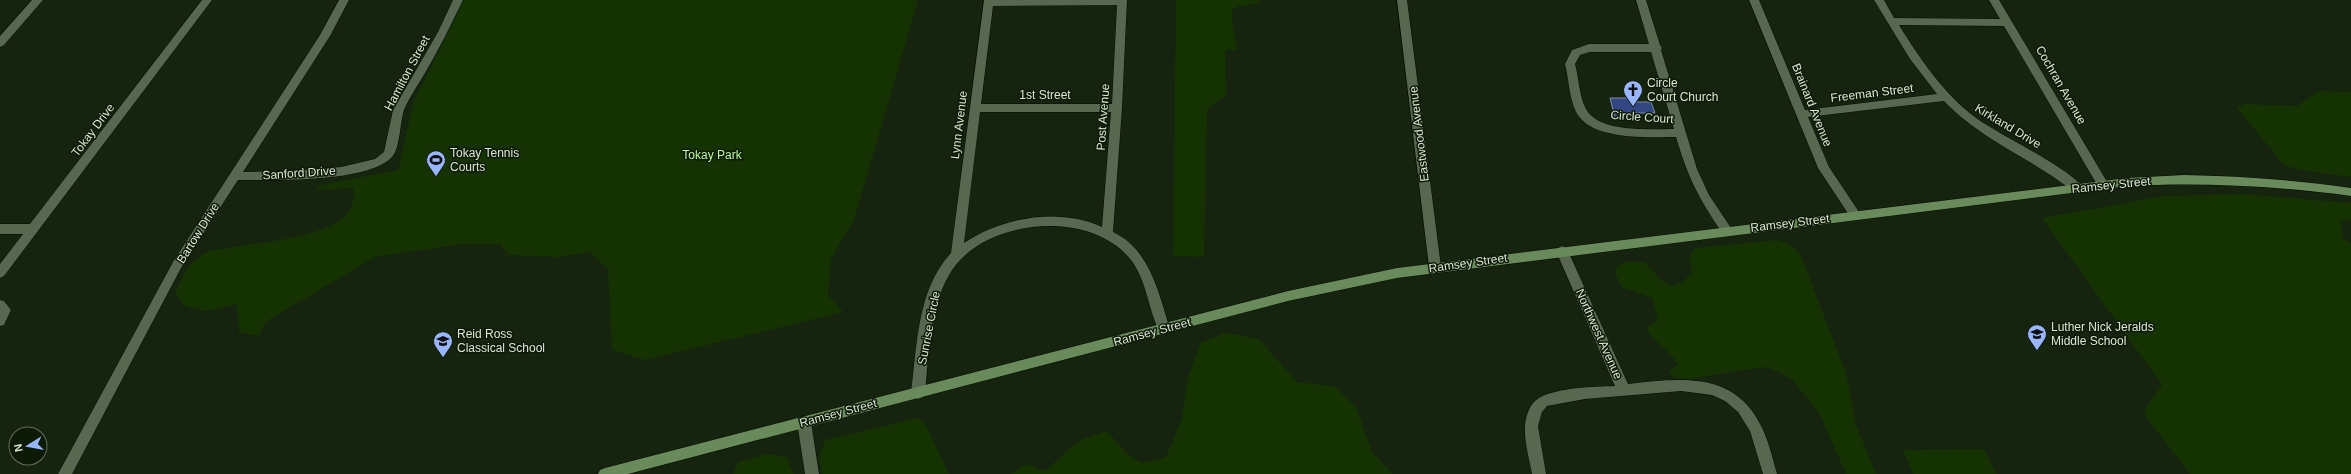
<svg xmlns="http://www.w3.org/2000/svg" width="2351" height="474" font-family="Arial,sans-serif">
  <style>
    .green { fill: #153203 }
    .building { fill: #324782; stroke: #7e8aa4 }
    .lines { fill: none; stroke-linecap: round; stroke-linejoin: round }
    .minor-casing { stroke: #030c00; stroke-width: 1 }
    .major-casing { stroke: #030c00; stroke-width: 1 }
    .minor { fill: #576750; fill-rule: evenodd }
    .major { fill: #698a5a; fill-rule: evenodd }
    .labels { text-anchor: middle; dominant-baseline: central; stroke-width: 3; stroke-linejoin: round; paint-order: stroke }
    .street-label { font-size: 12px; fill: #dce6d8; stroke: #0d1a06 }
    .poi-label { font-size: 12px; fill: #dce6d8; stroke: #0d1a06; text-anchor: start }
    .park-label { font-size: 12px; fill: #baf79e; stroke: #0d1a06 }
  </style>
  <rect width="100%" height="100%" fill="#16240f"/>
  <!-- green -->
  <path class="green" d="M464 0H918L854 220 831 259 828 295 843 312 645 360 612 350 608 269 589 252 560 257 509 255 500 244H460L375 257 265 322 259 336 239 332 237 304 205 311 185 306 175 292C183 276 191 257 210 251 244 241 364 243 353 188L316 190 321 185 398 170 414 101Z
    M1176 0H1259L1256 4 1239 6 1232 10V25L1238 50H1225L1226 95 1207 109 1204 257 1173 256Z
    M2319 91 2351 92V177L2300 170 2284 165 2237 108 2245 104 2297 106Z
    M2243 194 2351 203V219L2341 222 2343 238 2351 243V474H2190L2146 417 2145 409 2162 385 2042 218 2164 196Z
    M1778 240 1792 245 1801 256 1846 373 1855 422 1876 474H1846L1819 413 1792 379 1768 367 1741 370 1691 379 1673 377 1669 372 1678 364C1668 349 1658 345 1647 331L1650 324 1658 319 1652 298 1623 288 1616 276V268L1624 262H1645L1662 281 1674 286 1684 281 1692 272 1689 258 1695 248Z
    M1225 333 1259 339 1297 382 1334 386 1356 407 1372 452 1393 474H1011L1026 464 1045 471 1078 441 1107 431 1126 453 1142 463 1166 457 1182 418 1187 381 1200 343Z
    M917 418 925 423 949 474H822L819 457 825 440Z
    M1984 449 1996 474H1913L1903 450Z
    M767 454 787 457 793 474H733L738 462Z"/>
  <!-- building -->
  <path class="building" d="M1610 98H1630L1631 102H1651L1655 113H1628L1629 118H1615Z"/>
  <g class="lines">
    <!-- minor casing -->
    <g class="minor-casing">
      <path id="minor" d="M32 0H43L4 45 0 47V36Z
        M202 0H212L4 276 0 278V264L23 234H0V224H30Z
        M339 0H349L330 36 243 172 293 171 341 167 375 159 384 152 393 110 438 32 453 0H463C451 25 439 49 425 73 418 85 409 98 404 110 400 122 400 149 392 157 368 183 273 180 238 180L181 268 72 474H58L173 262 320 35Z
        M984 0H1127L1122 108 1113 232C1150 249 1159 294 1170 329L1168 333 1164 334 1160 333C1148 309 1147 281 1131 260 1090 208 981 218 949 275 929 310 929 355 925 393L923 397 918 399 913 397 911 393C917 347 917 289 951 253ZM1117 5 1112 104H981L993 6ZM980 112H1111L1102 227C1060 207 1002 217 964 243Z
        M1397 0H1407L1441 267 1439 270H1431L1429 267Z
        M1636 0H1646L1660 45 1662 48 1661 50 1697 169 1709 195 1733 231 1731 234H1723C1699 199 1688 178 1676 137 1648 137 1591 141 1576 112 1569 97 1569 80 1565 64L1572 50 1589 44H1649ZM1590 52H1651L1674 129C1650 129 1599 133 1586 109 1579 96 1579 78 1575 64L1580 55Z
        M1749 0H1759L1805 110 1937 94 1910 59 1874 0H1884L1894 18 2000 19 1989 0H1999L2109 185 2103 189 2099 188 2004 26 1899 25C1920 59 1944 94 1976 118 1998 134 2073 170 2083 188L2077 192 2073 191C2031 158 1981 140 1944 101L1808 117 1829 167 1861 215 1855 219 1851 218 1818 168Z
        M1562 246 1566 248 1568 251 1628 384C1677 379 1731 370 1759 422 1768 438 1772 456 1777 474H1763L1750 431 1738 412 1725 401 1712 395 1681 391 1585 399 1547 406 1542 412 1538 426 1546 474H1532C1529 458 1524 441 1525 425 1526 415 1530 403 1539 398 1558 387 1594 387 1615 386L1556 251 1558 248Z
        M0 300 4 301 11 310 4 325 0 326Z
        M804 416 809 418 811 422 819 474H805L797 422 799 418Z"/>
    </g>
    <!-- major casing -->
    <g class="major-casing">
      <path id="major" d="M2184 175C2240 176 2295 180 2351 188V196C2276 186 2202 182 2127 186L1397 278 1288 301 628 474H598L600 470 605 468 1288 291 1397 268 2127 178Z"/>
    </g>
    <!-- minor -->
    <use href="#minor" class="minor"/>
    <!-- major -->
    <use href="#major" class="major"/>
  </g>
  <!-- icons -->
  <defs>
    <g id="church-pin" transform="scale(1)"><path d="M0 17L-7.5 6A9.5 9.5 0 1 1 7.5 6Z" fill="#99b5fd" stroke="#0d1a06"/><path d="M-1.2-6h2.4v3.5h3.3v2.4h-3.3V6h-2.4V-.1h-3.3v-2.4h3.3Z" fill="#111"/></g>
    <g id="stadium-pin" transform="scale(1)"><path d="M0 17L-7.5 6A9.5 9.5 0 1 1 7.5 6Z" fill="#99b5fd" stroke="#0d1a06"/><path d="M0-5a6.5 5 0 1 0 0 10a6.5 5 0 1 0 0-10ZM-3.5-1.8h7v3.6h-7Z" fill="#111"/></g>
    <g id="school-pin" transform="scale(1)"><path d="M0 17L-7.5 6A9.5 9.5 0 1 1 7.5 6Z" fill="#99b5fd" stroke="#0d1a06"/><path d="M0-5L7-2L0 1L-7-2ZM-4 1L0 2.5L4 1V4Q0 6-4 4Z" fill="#111"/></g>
  </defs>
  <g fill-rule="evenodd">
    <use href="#church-pin" x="1633" y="90"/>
    <use href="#stadium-pin" x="436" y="160"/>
    <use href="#school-pin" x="2037" y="334"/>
    <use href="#school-pin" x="443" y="341"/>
  </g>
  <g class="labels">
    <!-- street labels -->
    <g class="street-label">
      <text transform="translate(407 73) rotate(-62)">Hamilton Street</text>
      <text transform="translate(2061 85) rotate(60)">Cochran Avenue</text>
      <text transform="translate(1872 93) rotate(-7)">Freeman Street</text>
      <text x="1045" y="95">1st Street</text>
      <text transform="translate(1812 105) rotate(68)">Brainard Avenue</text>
      <text transform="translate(1103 117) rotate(-86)">Post Avenue</text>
      <text transform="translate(1642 117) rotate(4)">Circle Court</text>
      <text transform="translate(959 125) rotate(-83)">Lynn Avenue</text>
      <text transform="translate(2008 126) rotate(31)">Kirkland Drive</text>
      <text transform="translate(93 130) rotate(-53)">Tokay Drive</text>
      <text transform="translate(1419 134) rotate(-97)">Eastwood Avenue</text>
      <text transform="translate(299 173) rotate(-4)">Sanford Drive</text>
      <text transform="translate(2111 185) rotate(-6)">Ramsey Street</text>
      <text transform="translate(1790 223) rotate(-7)">Ramsey Street</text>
      <text transform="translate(198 233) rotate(-58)">Bartow Drive</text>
      <text transform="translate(1468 263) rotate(-8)">Ramsey Street</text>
      <text transform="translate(929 328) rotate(-79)">Sunrise Circle</text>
      <text transform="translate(1152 332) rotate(-15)">Ramsey Street</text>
      <text transform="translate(1599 334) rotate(66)">Northwest Avenue</text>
      <text transform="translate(838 413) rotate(-15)">Ramsey Street</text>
    </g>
    <!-- poi labels -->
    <g class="poi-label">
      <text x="1647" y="83">Circle<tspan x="1647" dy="14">Court Church</tspan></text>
      <text x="450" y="153">Tokay Tennis<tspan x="450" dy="14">Courts</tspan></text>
      <text x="2051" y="327">Luther Nick Jeralds<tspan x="2051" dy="14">Middle School</tspan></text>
      <text x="457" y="334">Reid Ross<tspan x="457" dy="14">Classical School</tspan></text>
    </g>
    <!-- park labels -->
    <g class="park-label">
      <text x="712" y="155">Tokay Park</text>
    </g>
  </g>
  <!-- north arrow -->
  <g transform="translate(28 446) rotate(259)"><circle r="19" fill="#0d1a06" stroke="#606c5a"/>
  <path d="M0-3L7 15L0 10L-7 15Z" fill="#99b5fd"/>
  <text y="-6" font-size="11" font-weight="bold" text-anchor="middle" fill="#dce6d8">N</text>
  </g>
</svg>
